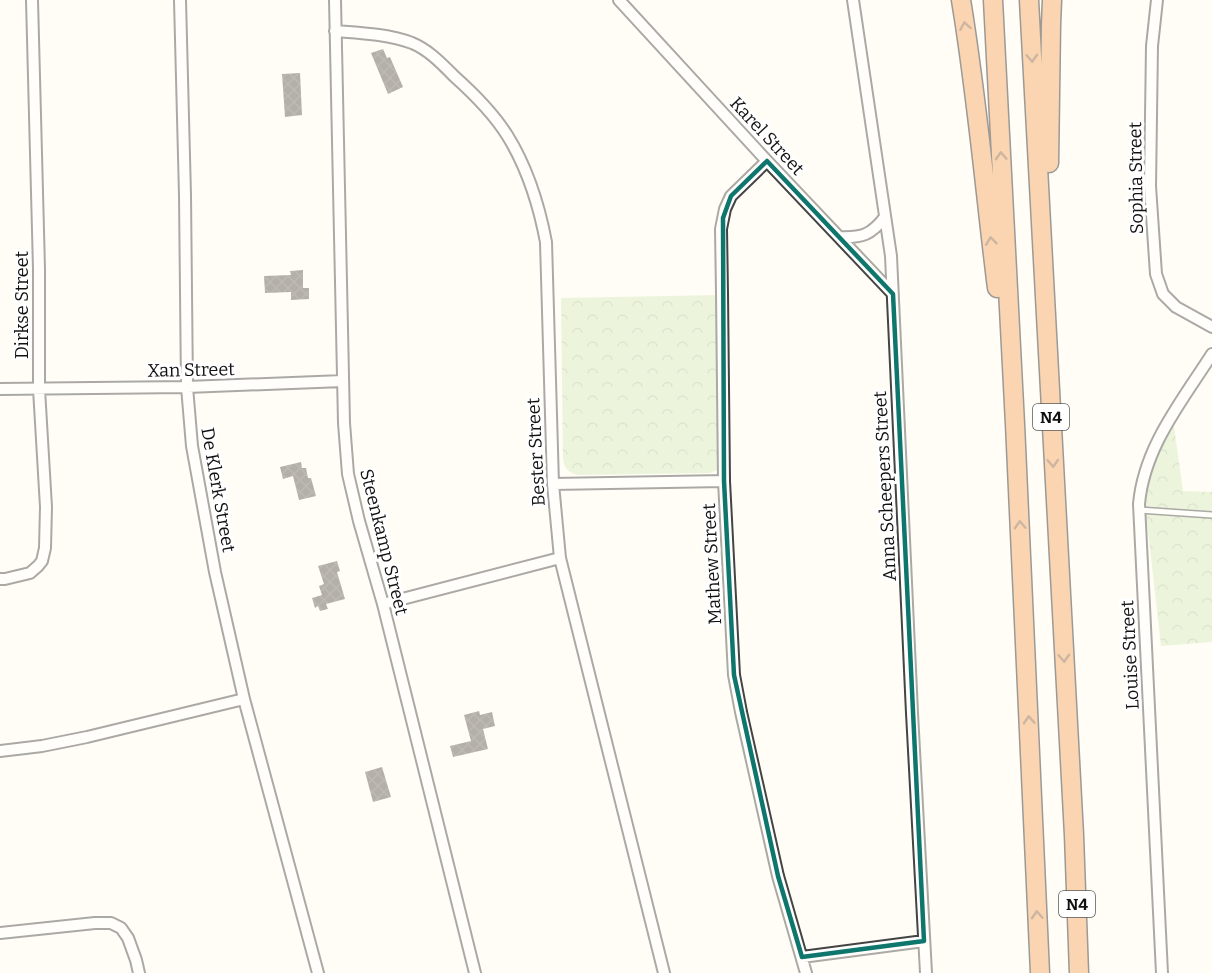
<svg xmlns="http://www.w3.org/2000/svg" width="1212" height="973" font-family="Bitter,serif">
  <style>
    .park { fill: url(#park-crowns) }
    .building { fill: url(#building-cross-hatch) }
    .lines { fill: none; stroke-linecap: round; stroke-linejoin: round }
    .service-casing { stroke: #444; stroke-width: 8 }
    .minor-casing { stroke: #444; stroke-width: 14 }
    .motorway-casing { stroke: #222; stroke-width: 21 }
    .service { stroke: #fff; stroke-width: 5 }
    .minor { stroke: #fff; stroke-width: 10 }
    .motorway { stroke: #f5a25d; stroke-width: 18 }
    .oneway { stroke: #8e613b }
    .marked { fill: none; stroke: #0f766e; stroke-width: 4.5; stroke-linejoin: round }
    .labels { text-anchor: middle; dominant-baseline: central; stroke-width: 6; stroke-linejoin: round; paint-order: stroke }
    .shield { fill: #fff; stroke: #585858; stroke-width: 1.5 }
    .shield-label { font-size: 16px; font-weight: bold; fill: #111 }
    .street-label { font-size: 18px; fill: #111; stroke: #fff }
  </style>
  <defs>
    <pattern id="park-crowns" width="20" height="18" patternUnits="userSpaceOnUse" patternTransform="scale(1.5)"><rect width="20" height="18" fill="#d5ebbd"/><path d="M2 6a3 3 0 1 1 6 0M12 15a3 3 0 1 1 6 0" fill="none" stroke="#b6c8a1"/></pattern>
    <pattern id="building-cross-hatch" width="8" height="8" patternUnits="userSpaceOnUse" patternTransform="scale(1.5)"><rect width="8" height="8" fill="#5a524d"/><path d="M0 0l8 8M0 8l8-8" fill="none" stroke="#6d6662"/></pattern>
  </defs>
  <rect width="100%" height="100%" fill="#fffdf5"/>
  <!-- park -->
  <path class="park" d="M719 295 720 465 717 470 710 473 577 475C567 472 564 467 563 458L561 298Z
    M1173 419 1183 491 1212 492V642L1161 646 1143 487Z"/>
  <!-- building -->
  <path class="building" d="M383 49 387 58 390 57 403 87 388 94 371 53Z
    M300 73 302 115 285 117 282 74Z
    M303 270V288H309V299L291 300V292L265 293 264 276 291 275 290 271Z
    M301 462 302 468H306L308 478H311L316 496 299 500 293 476 283 479 280 467Z
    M337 561 340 571 337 572 345 599 326 604 328 609 320 611 318 606 315 608 312 598 322 595 319 586 324 584 318 566Z
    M479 711 480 715 492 712 495 726 483 729 488 749 453 757 450 746 471 741 464 715Z
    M382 767 391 797 373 802 365 772Z"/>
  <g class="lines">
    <!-- service casing -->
    <g class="service-casing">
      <path id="service" d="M1139 510 1212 515"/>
    </g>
    <!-- minor casing -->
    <g class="minor-casing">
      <path id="minor" d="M180 0 185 195 187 387 192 446 215 572 244 699 318 973
        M335 0 344 423 348 474 359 521 383 604 475 973
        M619 0 767 161 893 294
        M853 0 891 256 912 713 926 973
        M1157 0 1152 46 1150 186 1156 274 1163 294 1176 307 1212 327
        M335 31C360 33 388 34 412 43 429 50 442 64 455 77 474 94 493 113 507 135 527 167 539 205 546 242L553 484 560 558 664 973
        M767 161 731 196 725 209 721 229 722 293 724 481 734 675 741 712 778 876 806 973
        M839 237C862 238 871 235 885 217
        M0 389 187 387 343 381
        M553 484 724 481
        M0 579H5L30 573 38 566 42 561 45 548 46 507 39 389V269L32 0
        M383 604 560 558
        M0 751 42 746 87 737 244 699
        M0 933 95 923H111L121 928 128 938 136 960 139 973
        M802 957 924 941
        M1162 973 1139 504C1144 447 1182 401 1212 354"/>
    </g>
    <!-- motorway casing -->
    <g class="motorway-casing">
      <path id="motorway" d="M961 0C977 96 985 192 997 288
        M993 0 1015 424 1040 973
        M1029 0 1074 835 1079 973
        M1049 163 1051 25 1052 0"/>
    </g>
    <!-- service -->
    <use href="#service" class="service"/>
    <!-- minor -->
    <use href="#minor" class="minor"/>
    <!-- motorway -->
    <use href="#motorway" class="motorway"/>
  </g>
  <!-- one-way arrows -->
  <defs><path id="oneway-chevron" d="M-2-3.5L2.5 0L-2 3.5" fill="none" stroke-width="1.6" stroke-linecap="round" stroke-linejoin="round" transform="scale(1.5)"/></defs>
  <g class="oneway">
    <use href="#oneway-chevron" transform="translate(965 26) rotate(-100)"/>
    <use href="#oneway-chevron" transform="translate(1032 58) rotate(87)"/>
    <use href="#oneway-chevron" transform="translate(1001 156) rotate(-93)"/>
    <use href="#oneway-chevron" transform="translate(991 241) rotate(-97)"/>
    <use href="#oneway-chevron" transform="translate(1053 463) rotate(87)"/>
    <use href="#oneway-chevron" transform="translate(1020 525) rotate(-93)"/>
    <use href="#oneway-chevron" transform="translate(1064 658) rotate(87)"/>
    <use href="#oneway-chevron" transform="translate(1029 720) rotate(-93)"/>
    <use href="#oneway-chevron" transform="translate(1037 915) rotate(-93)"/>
  </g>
  <!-- marked area -->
  <path d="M0 0H1212V973H0ZM767 161 893 294 924 941 802 957 778 876 734 675 724 481 723 218 731 196Z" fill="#fffdf5" fill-opacity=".55" fill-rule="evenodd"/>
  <path class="marked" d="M767 161 893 294 924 941 802 957 778 876 734 675 724 481 723 218 731 196Z"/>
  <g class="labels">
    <!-- shield labels -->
    <g class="shield">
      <rect x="1033" y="404" width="36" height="26" rx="4.5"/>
      <rect x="1059" y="891" width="36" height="26" rx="4.5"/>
    </g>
    <g class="shield-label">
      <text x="1051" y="417">N4</text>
      <text x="1077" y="904">N4</text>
    </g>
    <!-- street labels -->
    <g class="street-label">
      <text transform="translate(767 136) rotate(47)">Karel Street</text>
      <text transform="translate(1136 178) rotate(-91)">Sophia Street</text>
      <text transform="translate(22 305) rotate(-90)">Dirkse Street</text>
      <text transform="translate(191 370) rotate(-1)">Xan Street</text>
      <text transform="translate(536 452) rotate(-93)">Bester Street</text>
      <text transform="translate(885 486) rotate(-93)">Anna Scheepers Street</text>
      <text transform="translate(218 490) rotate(80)">De Klerk Street</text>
      <text transform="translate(384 542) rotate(76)">Steenkamp Street</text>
      <text transform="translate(712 564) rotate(-93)">Mathew Street</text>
      <text transform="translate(1130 655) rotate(-93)">Louise Street</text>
    </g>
  </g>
</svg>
